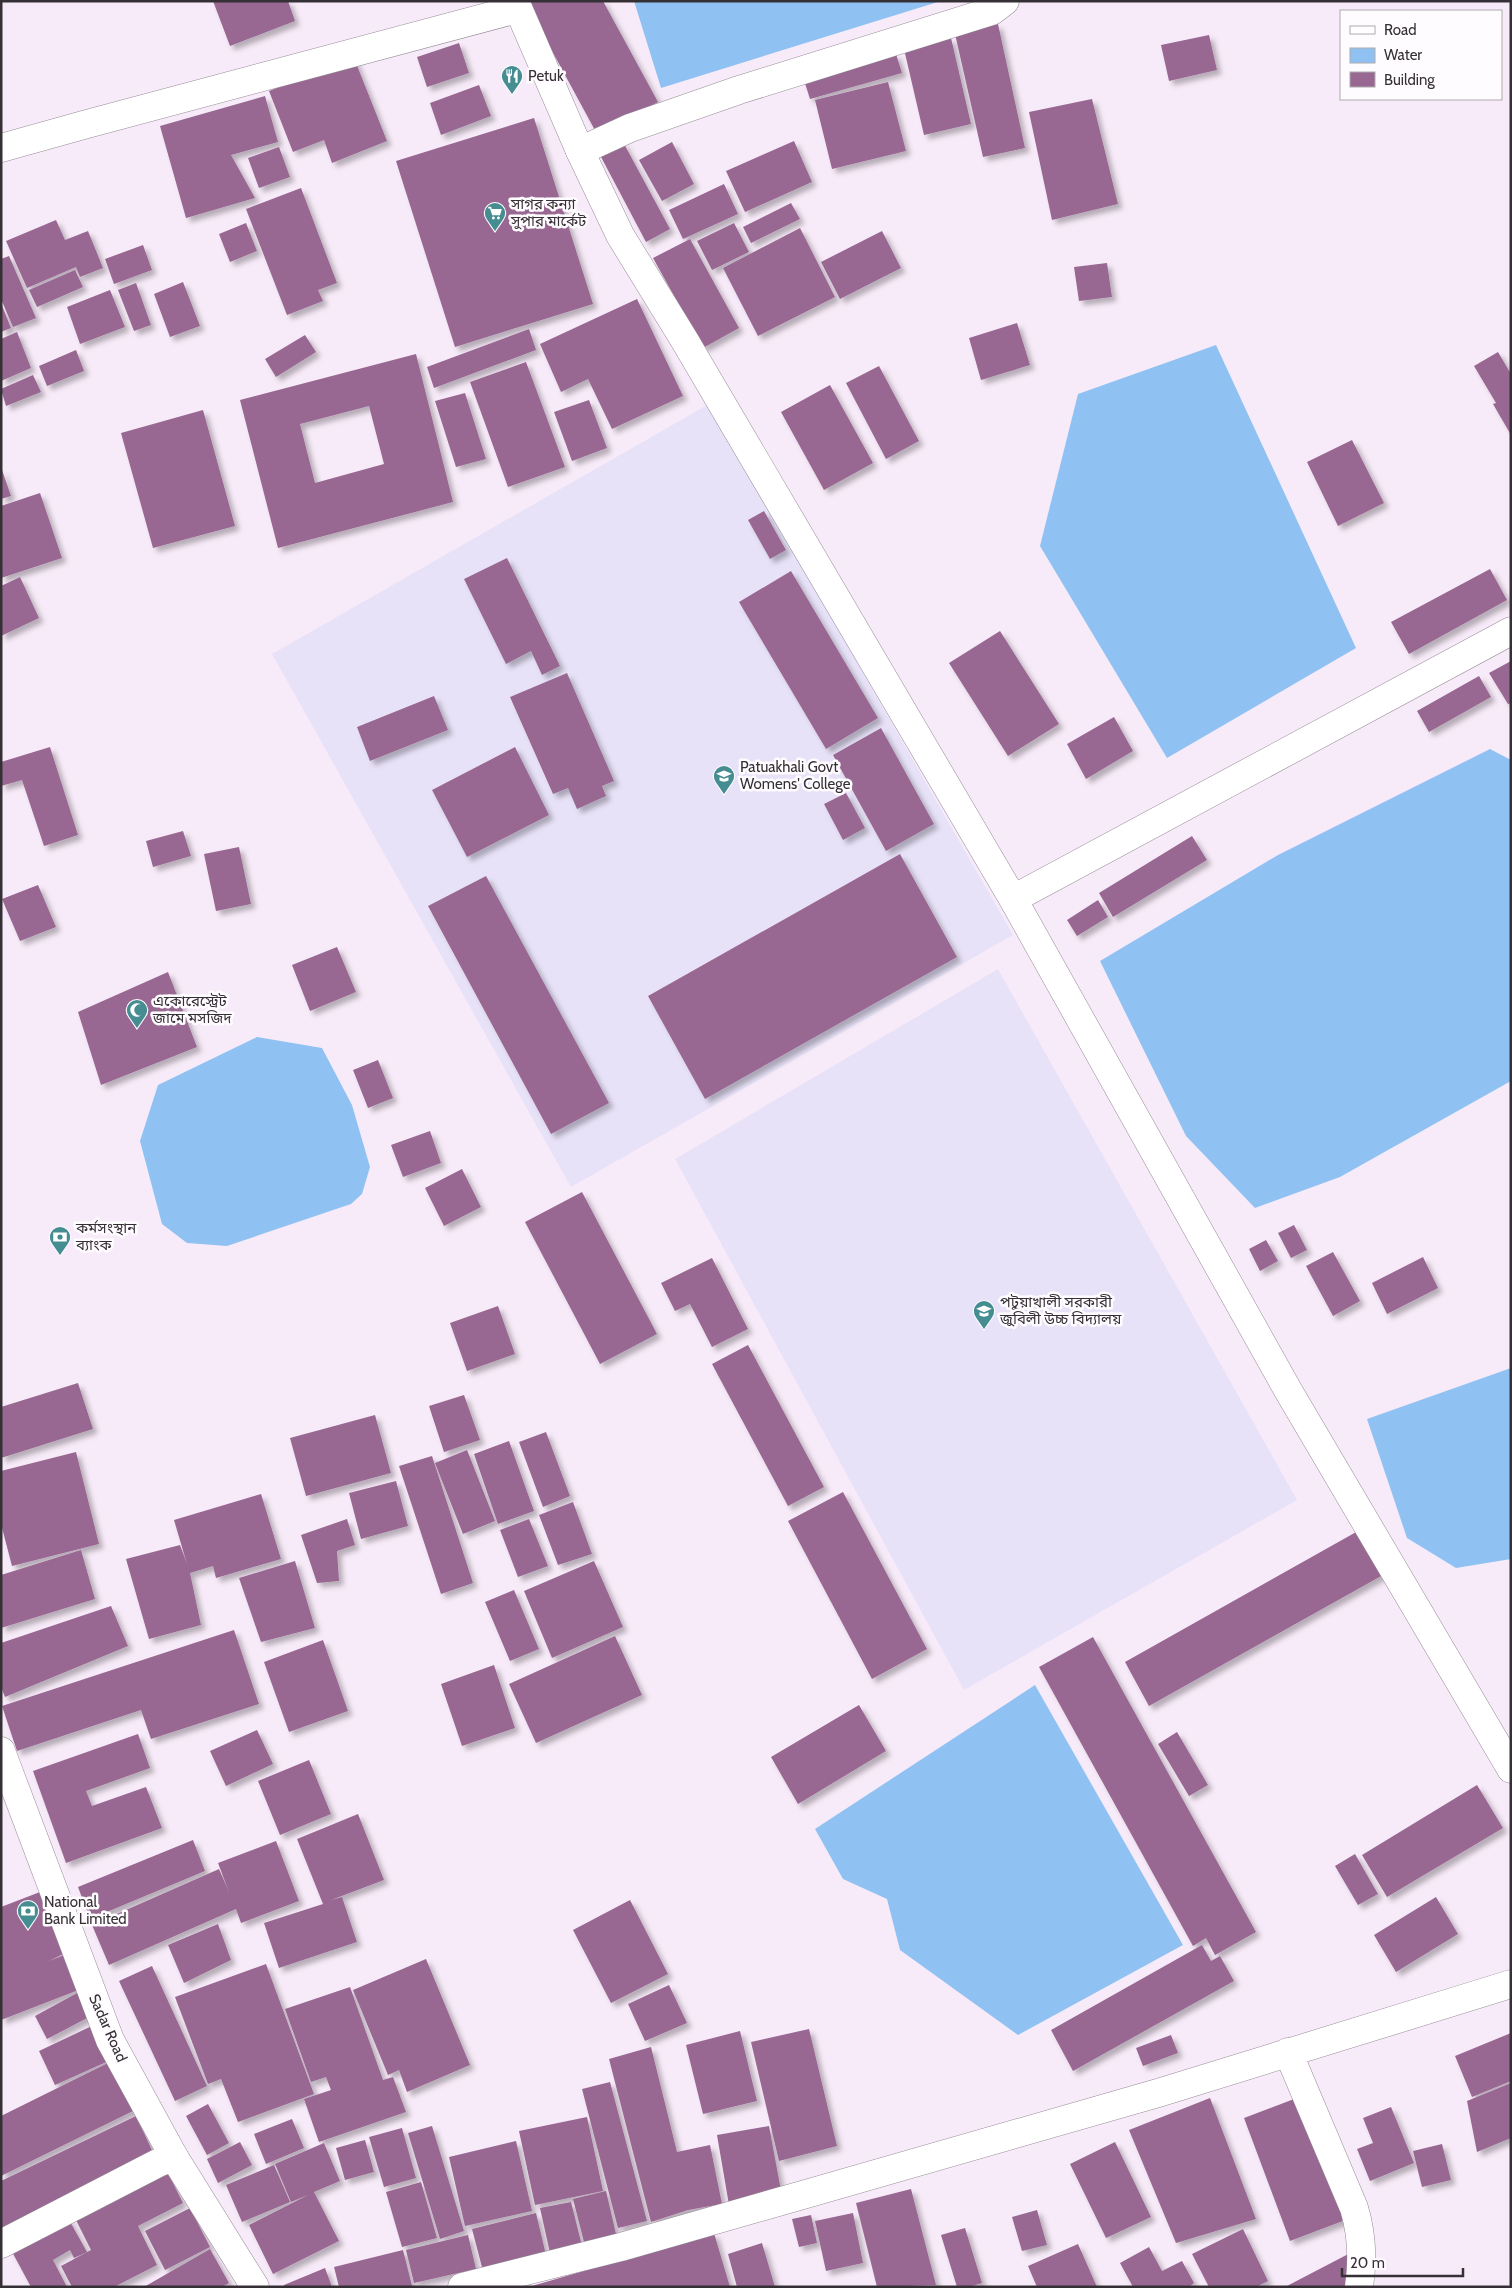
<svg xmlns="http://www.w3.org/2000/svg" width="1512" height="2288" font-family="Cabin,'Noto Sans Bengali',sans-serif">
  <style>
    .education { fill: #e8e2f8; fill-rule: evenodd }
    .water { fill: #8fc2f2 }
    .building { fill: #986792; fill-rule: evenodd; filter: url(#shadow) }
    .lines { fill: none; stroke-linecap: round; stroke-linejoin: round }
    .street-casing { stroke: #978c98; stroke-width: 29 }
    .secondary-casing { stroke: #978c98; stroke-width: 29 }
    .street { stroke: #fff; stroke-width: 28 }
    .secondary { stroke: #fff; stroke-width: 28 }
    .labels { text-anchor: middle; dominant-baseline: central; stroke-width: 5; stroke-linejoin: round; paint-order: stroke }
    .poi-label { font-size: 15px; fill: #353035; stroke: #fffcff; text-anchor: start }
    .street-label { font-size: 15px; fill: #353035; stroke: #fffcff }
  </style>
  <defs>
    <filter id="shadow"><feDropShadow dx="4.5" dy="4.5" stdDeviation="2.5" flood-color="#0004"/></filter>
  </defs>
  <rect width="100%" height="100%" fill="#f8ebf9"/>
  <!-- education -->
  <path class="education" d="M709 404 1013 935 571 1187 272 654ZM764 511 786 549 770 559 748 520ZM507 558 560 666 542 675 531 651 506 663 464 579ZM791 571 878 718 826 749 739 602ZM567 673 614 781 602 786 606 796 578 808 568 788 552 794 510 697ZM434 696 448 730 371 761 357 727ZM881 728 934 824 886 851 833 755ZM515 747 549 815 467 857 432 790ZM846 793 865 828 843 840 824 804ZM900 854 957 956 705 1098 648 996ZM486 876 608 1103 551 1134 428 907Z
    M998 969 1297 1500 964 1690 675 1159Z"/>
  <!-- water -->
  <path class="water" d="M634 1H941L661 88Z
    M1216 345 1356 648 1167 758 1040 546 1078 394Z
    M1490 749 1511 760V1081L1340 1177 1255 1208 1186 1136 1100 961 1278 855Z
    M257 1037 322 1048 352 1105 370 1167 362 1194 351 1204 227 1246 187 1243 162 1224 140 1141 158 1085Z
    M1511 1368V1559L1456 1568 1407 1538 1367 1419Z
    M1035 1685 1183 1945 1018 2035 900 1950 887 1899 843 1879 815 1829Z"/>
  <!-- building -->
  <path class="building" d="M213 1H288L295 21 230 46Z
    M525 1H603L658 102 597 134Z
    M998 24 1025 148 983 157 955 34Z
    M1209 35 1217 70 1169 81 1161 45Z
    M951 38 971 124 924 135 904 49Z
    M459 43 469 73 427 87 417 57Z
    M896 54 902 73 810 99 804 80Z
    M354 58 387 141 332 163 324 140 293 152 269 91Z
    M888 82 906 151 832 169 815 100Z
    M479 85 491 116 441 135 430 103Z
    M265 96 278 142 231 155 255 198 186 218 160 126Z
    M1092 99 1118 204 1052 220 1029 112Z
    M534 118 593 304 455 347 396 161Z
    M794 141 812 182 745 212 726 171Z
    M623 142 670 229 646 242 600 155Z
    M672 142 694 184 662 201 639 160Z
    M279 147 290 177 259 188 248 158Z
    M724 184 738 214 683 239 669 210Z
    M301 188 337 283 318 290 323 301 287 315 246 209Z
    M791 203 800 219 751 243 743 227Z
    M56 220 65 240 88 231 103 268 80 277 76 267 27 288 6 241Z
    M246 223 257 251 230 262 219 234Z
    M734 223 749 252 712 270 697 241Z
    M800 228 835 297 758 336 723 268Z
    M882 231 901 268 840 299 821 262Z
    M690 239 739 328 703 348 653 258Z
    M143 245 152 270 114 284 105 259Z
    M9 256 36 318 13 327 1 299V259Z
    M1107 263 1112 297 1079 301 1074 267Z
    M75 270 83 287 37 307 29 290Z
    M183 282 200 326 170 337 154 294Z
    M136 283 151 325 134 331 118 290Z
    M110 290 125 327 80 344 67 307Z
    M637 299 683 396 612 429 588 379 561 392 540 344Z
    M1 303 11 328 1 332Z
    M1017 323 1030 365 981 380 969 338Z
    M529 329 536 350 434 388 427 367Z
    M17 332 31 368 1 381V339Z
    M305 335 316 352 276 377 265 359Z
    M76 350 84 371 47 386 39 366Z
    M1498 352 1511 374V435L1493 404 1496 403 1474 366Z
    M416 354 453 502 278 548 240 400ZM369 406 384 464 315 483 300 424Z
    M526 362 565 467 508 487 470 382Z
    M879 366 919 441 886 459 846 383Z
    M33 375 41 392 6 406 1 389Z
    M830 385 873 463 824 490 781 412Z
    M465 393 486 459 456 467 435 401Z
    M589 400 607 448 572 461 554 412Z
    M203 410 235 526 153 548 121 433Z
    M1352 440 1384 503 1338 526 1307 462Z
    M1 467 11 496 1 499Z
    M40 493 62 558 1 578V506Z
    M764 511 786 550 770 559 748 520Z
    M507 558 560 666 542 675 531 651 506 664 464 579Z
    M1490 569 1507 600 1409 654 1391 622Z
    M791 571 878 718 826 749 739 602Z
    M20 577 39 618 1 636V586Z
    M1000 631 1059 724 1008 756 949 663Z
    M1511 661V703L1508 704 1489 673Z
    M567 673 614 781 602 786 606 796 577 809 568 788 553 794 510 697Z
    M1479 676 1491 697 1429 732 1417 711Z
    M434 696 448 730 370 761 357 727Z
    M1114 717 1133 751 1086 779 1067 744Z
    M881 728 934 824 886 851 833 755Z
    M50 747 78 835 44 846 22 780 1 786V762Z
    M515 747 549 815 467 857 432 790Z
    M846 793 865 828 843 840 824 804Z
    M183 831 191 856 153 867 146 841Z
    M1192 836 1207 860 1113 917 1099 893Z
    M239 847 251 904 216 911 204 854Z
    M900 854 957 957 705 1099 648 996Z
    M486 876 609 1103 551 1134 428 906Z
    M38 885 56 927 20 941 2 899Z
    M1098 900 1108 917 1077 936 1067 920Z
    M337 947 356 992 310 1011 292 965Z
    M168 972 197 1047 101 1085 78 1012Z
    M378 1060 393 1098 368 1108 353 1070Z
    M430 1131 441 1163 403 1177 391 1145Z
    M462 1169 481 1207 444 1226 425 1188Z
    M582 1192 657 1334 600 1364 525 1222Z
    M1294 1225 1307 1250 1291 1258 1278 1233Z
    M1266 1240 1278 1261 1260 1271 1249 1249Z
    M1333 1252 1360 1301 1333 1316 1306 1266Z
    M1423 1257 1438 1288 1387 1314 1372 1283Z
    M712 1258 748 1329 712 1347 690 1304 675 1311 661 1283Z
    M498 1306 515 1354 467 1371 450 1323Z
    M748 1345 824 1487 788 1506 712 1364Z
    M78 1383 93 1429 1 1458V1407Z
    M464 1395 480 1440 444 1452 429 1406Z
    M375 1415 391 1473 306 1496 290 1438Z
    M546 1432 570 1496 543 1507 519 1442Z
    M509 1441 534 1511 498 1524 474 1454Z
    M467 1450 495 1521 463 1534 435 1463Z
    M76 1452 99 1544 12 1566 1 1524V1471Z
    M432 1456 473 1583 441 1594 399 1466Z
    M396 1481 408 1526 361 1539 349 1493Z
    M843 1492 927 1649 872 1679 788 1521Z
    M261 1494 281 1559 216 1578 213 1566 190 1573 201 1625 149 1639 126 1559 180 1545 187 1564 174 1520Z
    M573 1502 592 1554 558 1565 539 1515Z
    M347 1519 355 1545 337 1551 339 1581 317 1583 301 1535Z
    M529 1519 548 1566 518 1577 500 1530Z
    M1358 1531 1383 1575 1149 1706 1125 1662Z
    M81 1550 95 1599 1 1628V1575Z
    M295 1561 315 1628 261 1642 239 1578Z
    M594 1561 623 1627 552 1658 524 1591Z
    M514 1590 539 1649 510 1661 485 1602Z
    M111 1606 128 1646 5 1697 1 1687V1643Z
    M234 1630 259 1704 151 1739 141 1710 17 1751 2 1706Z
    M615 1636 642 1695 536 1743 509 1684Z
    M1093 1637 1256 1932 1215 1955 1206 1938 1193 1946 1039 1667Z
    M323 1640 348 1711 289 1732 264 1662Z
    M494 1665 515 1728 462 1746 441 1684Z
    M859 1705 886 1751 798 1804 771 1757Z
    M257 1730 273 1764 226 1786 210 1751Z
    M1177 1732 1208 1785 1189 1796 1158 1744Z
    M138 1734 150 1768 86 1791 92 1806 146 1787 162 1828 66 1863 33 1771Z
    M309 1760 331 1814 280 1835 258 1781Z
    M1477 1785 1503 1828 1387 1897 1362 1855Z
    M358 1814 384 1880 331 1900 342 1897 357 1942 279 1968 264 1923 323 1904 297 1839Z
    M193 1840 205 1871 90 1919 78 1887Z
    M276 1841 299 1901 241 1923 236 1909 109 1965 92 1925 219 1869 229 1892 218 1863Z
    M1355 1854 1378 1894 1358 1905 1335 1866Z
    M40 1892 65 1953 49 1961 67 1954 81 1989 1 2020V1907Z
    M1436 1897 1458 1934 1396 1972 1374 1935Z
    M630 1900 668 1974 611 2003 573 1930Z
    M218 1924 231 1960 184 1983 168 1945Z
    M1202 1945 1211 1961 1220 1956 1234 1981 1073 2071 1051 2030Z
    M426 1959 470 2065 407 2092 399 2070 388 2075 353 1990Z
    M266 1964 314 2094 238 2122 221 2079 208 2084 175 1997Z
    M152 1966 207 2086 175 2101 119 1981Z
    M669 1985 687 2023 645 2041 628 2004Z
    M350 1987 383 2080 393 2077 406 2112 319 2142 304 2099 331 2090 326 2077 311 2082 285 2009Z
    M79 1992 91 2016 47 2039 35 2016Z
    M96 2024 113 2059 55 2085 39 2051Z
    M809 2029 837 2146 779 2161 751 2042Z
    M740 2031 757 2101 703 2114 686 2045Z
    M1511 2033V2081L1472 2097 1455 2056Z
    M1171 2035 1178 2053 1143 2066 1136 2048Z
    M651 2047 677 2152 710 2145 722 2204 688 2210 651 2222 609 2059Z
    M114 2060 137 2109 1 2176V2116Z
    M610 2082 647 2221 618 2228 582 2089Z
    M1511 2083V2138L1477 2152 1467 2101Z
    M1302 2096 1348 2219 1290 2241 1244 2118Z
    M1210 2098 1256 2219 1176 2243 1129 2130Z
    M208 2104 229 2143 207 2155 186 2116Z
    M1391 2107 1414 2163 1370 2181 1357 2149 1373 2143 1363 2118Z
    M136 2116 158 2163 1 2238V2181Z
    M587 2117 603 2191 535 2205 519 2131Z
    M292 2119 304 2148 266 2164 254 2134Z
    M432 2126 464 2231 440 2239 408 2133Z
    M769 2126 782 2196 729 2205 717 2135Z
    M402 2128 416 2178 384 2187 369 2137Z
    M365 2140 374 2172 345 2180 336 2148Z
    M516 2141 532 2211 465 2226 449 2157Z
    M240 2142 252 2165 218 2183 207 2159Z
    M1115 2142 1151 2217 1106 2238 1070 2164Z
    M324 2143 340 2181 314 2192 339 2241 273 2274 249 2225 308 2195 291 2202 275 2164Z
    M1442 2144 1451 2180 1422 2187 1413 2151Z
    M274 2165 290 2202 242 2222 226 2185Z
    M166 2169 183 2203 138 2226 157 2265 114 2287H72L61 2266 91 2250 74 2216Z
    M421 2182 437 2238 402 2247 386 2192Z
    M911 2189 936 2285 877 2287 856 2203Z
    M606 2191 616 2234 584 2242 573 2199Z
    M571 2202 582 2246 550 2253 540 2208Z
    M190 2208 210 2247 165 2270 145 2231Z
    M1037 2210 1047 2245 1022 2251 1012 2217Z
    M536 2213 546 2255 483 2271 472 2229Z
    M853 2213 863 2263 826 2271 815 2221Z
    M811 2215 817 2243 799 2247 792 2219Z
    M68 2218 87 2252 74 2258 70 2250 53 2260 67 2287H31L10 2248Z
    M965 2228 982 2283 969 2287H957L941 2235Z
    M1243 2229 1268 2281 1256 2287H1209L1192 2254Z
    M714 2233 730 2287H532V2286Z
    M468 2235 476 2269 414 2283 406 2250Z
    M762 2243 775 2287H737L728 2254Z
    M1078 2244 1097 2287H1037L1028 2266Z
    M1149 2247 1162 2271 1182 2261 1194 2283 1189 2287H1133L1120 2263Z
    M210 2249 229 2283 222 2287H144Z
    M403 2250 412 2286 339 2287 334 2267Z
    M1356 2250 1353 2287H1285Z
    M325 2268 332 2287H284V2285Z"/>
  <g class="lines">
    <!-- street casing -->
    <g class="street-casing">
      <path id="street" d="M1 148 87 124 517 9
        M580 151 630 128 739 90 992 11 1005 1
        M1288 2052 1354 2208C1362 2234 1363 2260 1359 2287
        M1 2244 158 2163 174 2157
        M462 2287 621 2247 1158 2093 1511 1984"/>
    </g>
    <!-- secondary casing -->
    <g class="secondary-casing">
      <path id="secondary" d="M515 1 580 151 620 235 685 341 1013 899 1289 1392 1511 1769
        M1013 899 1511 631
        M1 1751 110 2040 174 2157 255 2287"/>
    </g>
    <!-- street -->
    <use href="#street" class="street"/>
    <!-- secondary -->
    <use href="#secondary" class="secondary"/>
  </g>
  <!-- icons -->
  <defs>
    <g id="restaurant-pin" transform="scale(1.125)"><path d="M0 17L-7.5 6A9.5 9.5 0 1 1 7.5 6Z" fill="#458d91" stroke="#fffcff"/><path d="M-5-6h1v4h1v-4h1v4h1v-4h1v5L-1.5 .5V6h-2V.5L-5-1ZM5-6V6H3V1.5H1.5Q1.5-4 5-6Z" fill="#fff"/></g>
    <g id="supermarket-pin" transform="scale(1.125)"><path d="M0 17L-7.5 6A9.5 9.5 0 1 1 7.5 6Z" fill="#458d91" stroke="#fffcff"/><path d="M-6-5.5h2.5l.6 2H6L4.5 2H-2.5L-4.4-4H-6ZM-1.5 3.2a1.3 1.3 0 1 0 .1 0ZM3 3.2a1.3 1.3 0 1 0 .1 0Z" fill="#fff"/></g>
    <g id="university-pin" transform="scale(1.125)"><path d="M0 17L-7.5 6A9.5 9.5 0 1 1 7.5 6Z" fill="#458d91" stroke="#fffcff"/><path d="M0-5L7-2L0 1L-7-2ZM-4 1L0 2.5L4 1V4Q0 6-4 4Z" fill="#fff"/></g>
    <g id="mosque-pin" transform="scale(1.125)"><path d="M0 17L-7.5 6A9.5 9.5 0 1 1 7.5 6Z" fill="#458d91" stroke="#fffcff"/><path d="M3.5-4.9A6 6 0 1 0 3.5 4.9A5 5 0 1 1 3.5-4.9Z" fill="#fff"/></g>
    <g id="bank-pin" transform="scale(1.125)"><path d="M0 17L-7.5 6A9.5 9.5 0 1 1 7.5 6Z" fill="#458d91" stroke="#fffcff"/><path d="M-6-4H6V4H-6ZM0-2.3a2.3 2.3 0 1 0 0 4.6a2.3 2.3 0 1 0 0-4.6Z" fill="#fff"/></g>
    <g id="school-pin" transform="scale(1.125)"><path d="M0 17L-7.5 6A9.5 9.5 0 1 1 7.5 6Z" fill="#458d91" stroke="#fffcff"/><path d="M0-5L7-2L0 1L-7-2ZM-4 1L0 2.5L4 1V4Q0 6-4 4Z" fill="#fff"/></g>
  </defs>
  <g fill-rule="evenodd">
    <use href="#restaurant-pin" x="512" y="76"/>
    <use href="#supermarket-pin" x="495" y="213"/>
    <use href="#university-pin" x="724" y="776"/>
    <use href="#mosque-pin" x="137" y="1010"/>
    <use href="#bank-pin" x="60" y="1237"/>
    <use href="#school-pin" x="984" y="1311"/>
    <use href="#bank-pin" x="28" y="1911"/>
  </g>
  <g class="labels">
    <!-- poi labels -->
    <g class="poi-label">
      <text x="528" y="76">Petuk</text>
      <text x="511" y="204">সাগর কন্যা<tspan x="511" dy="17">সুপার মার্কেট</tspan></text>
      <text x="740" y="767">Patuakhali Govt<tspan x="740" dy="17">Womens' College</tspan></text>
      <text x="153" y="1001">একোরেস্ট্রেট<tspan x="153" dy="17">জামে মসজিদ</tspan></text>
      <text x="76" y="1228">কর্মসংস্থান<tspan x="76" dy="17">ব্যাংক</tspan></text>
      <text x="1000" y="1302">পটুয়াখালী সরকারী<tspan x="1000" dy="17">জুবিলী উচ্চ বিদ্যালয়</tspan></text>
      <text x="44" y="1902">National<tspan x="44" dy="17">Bank Limited</tspan></text>
    </g>
    <!-- street labels -->
    <g class="street-label">
      <text transform="translate(108 2028) rotate(66)">Sadar Road</text>
    </g>
  </g>
  <!-- border -->
  <rect width="1512" height="2288" fill="none" stroke="#353035" stroke-width="5"/>
  <!-- legend -->
  <rect x="1340" y="10" width="162" height="90" fill="#fffcff" stroke="#aeaaae"/>
  <rect x="1350" y="26" width="25" height="8" fill="#ffffff" stroke="#aeaaae"/>
  <text x="1384" y="35" font-size="15" fill="#353035">Road</text>
  <rect x="1350" y="48" width="25" height="15" fill="#8fc2f2" stroke="#aeaaae"/>
  <text x="1384" y="60" font-size="15" fill="#353035">Water</text>
  <rect x="1350" y="72" width="25" height="15" fill="#986792" stroke="#aeaaae"/>
  <text x="1384" y="85" font-size="15" fill="#353035">Building</text>
  <!-- scale -->
  <path d="M1342 2268v8h121v-8" fill="none" stroke="#353035" stroke-width="2.5"/>
  <text x="1350" y="2268" font-size="15" fill="#353035" stroke="#fffcff" stroke-width="4" paint-order="stroke">20 m</text>
</svg>
